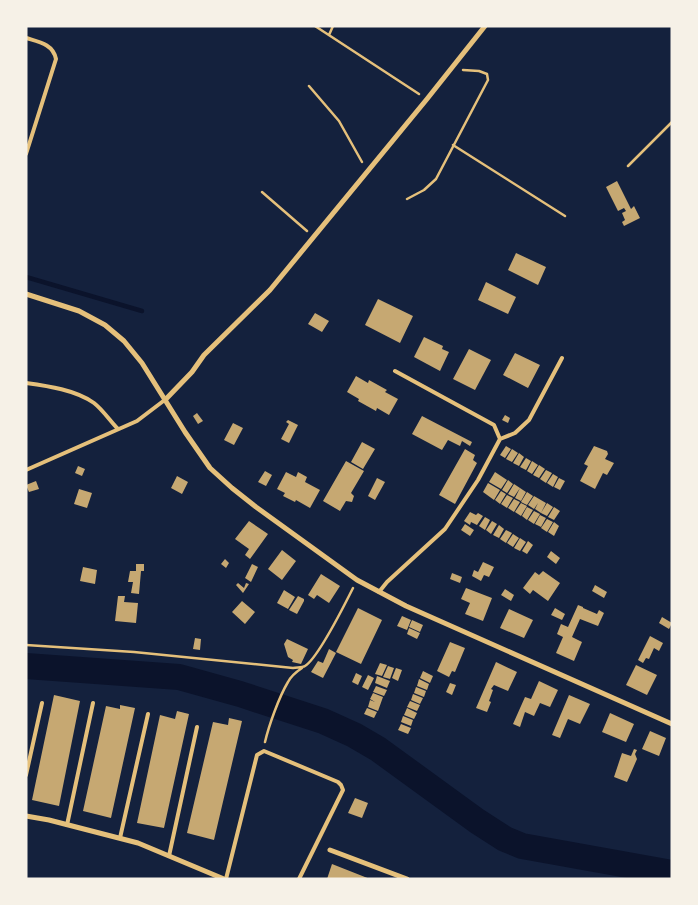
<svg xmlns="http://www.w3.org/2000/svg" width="698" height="905" font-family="'Archivo Narrow',sans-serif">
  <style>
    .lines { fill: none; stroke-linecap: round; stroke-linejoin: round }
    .stream { stroke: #0b132b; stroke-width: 4.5 }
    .river { stroke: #0b132b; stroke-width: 26 }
    .building { fill: #c6a872 }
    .path { stroke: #e5c07b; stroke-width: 2.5 }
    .service { stroke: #e5c07b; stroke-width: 4 }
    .minor { stroke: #e5c07b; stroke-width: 5 }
  </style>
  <rect width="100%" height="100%" fill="#14213d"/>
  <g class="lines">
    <!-- stream -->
    <path class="stream" d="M26 277 142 311"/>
    <!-- river -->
    <path class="river" d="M26 666 179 677 240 694 323 721 354 735 378 749 477 821 505 839 522 846 672 873"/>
  </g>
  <!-- building -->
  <path class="building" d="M617 181 631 209 634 206 640 218 624 226 622 222 625 220 622 213 626 211 624 208 618 211 606 187Z
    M516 253 546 267 538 285 508 270Z
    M486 282 516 297 508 314 478 300Z
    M378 299 413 316 400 343 365 325Z
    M315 313 329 321 322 332 308 324Z
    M424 337 443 346 442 349 449 352 440 371 414 357Z
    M469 349 491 360 475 390 453 379Z
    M515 353 540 365 528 388 503 375Z
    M356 376 368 383 369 380 387 390 385 392 398 399 389 415 377 408 376 411 358 401 359 399 347 392Z
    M197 413 203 421 198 424 193 416Z
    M505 415 510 418 508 423 502 420Z
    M422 416 472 442 470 446 462 441 460 446 448 440 442 450 412 434Z
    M288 420 298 425 289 443 281 439 289 424 286 422Z
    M233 423 243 428 234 445 224 440Z
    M362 442 375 449 363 469 351 462Z
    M506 446 511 449 505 458 500 455Z
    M594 446 607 451 608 454 605 459 614 463 607 475 603 473 595 489 580 481 588 466 584 464Z
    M465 449 475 455 473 460 477 463 455 504 439 495Z
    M512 449 518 453 512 462 506 459Z
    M519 453 524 457 519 466 513 463Z
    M526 458 531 461 526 470 520 467Z
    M346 461 364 471 351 493 354 496 352 502 346 501 340 511 323 501Z
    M532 461 538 465 532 474 527 471Z
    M539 465 545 469 539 478 533 475Z
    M78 466 85 469 82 476 75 473Z
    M546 470 552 473 546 483 540 479Z
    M265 471 272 475 266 486 258 482Z
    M286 472 296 477 298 472 307 477 305 482 320 490 310 508 296 500 295 502 283 496 285 493 277 489Z
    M495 472 507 480 501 489 489 482Z
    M553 474 558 477 553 487 547 483Z
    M177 476 188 482 182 494 171 488Z
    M377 478 385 482 375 500 368 496Z
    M559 478 565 481 560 490 554 487Z
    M508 480 513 484 507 493 502 490Z
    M36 481 39 489 29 492 26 485Z
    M488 483 500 490 494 500 483 492Z
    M514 484 520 488 514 497 508 494Z
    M520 488 526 492 521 501 515 498Z
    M79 489 92 493 87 508 74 504Z
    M501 491 506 494 500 504 495 500Z
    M527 492 533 496 527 505 521 502Z
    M507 495 513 498 507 508 501 504Z
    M534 496 546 503 541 513 535 509 538 503 534 509 528 505Z
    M514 499 520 502 514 512 508 508Z
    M521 503 527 506 521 516 515 512Z
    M547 503 553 507 547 516 541 513Z
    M527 507 533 510 527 520 522 516Z
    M554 507 560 511 554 520 548 517Z
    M534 511 540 514 534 524 528 520Z
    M470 512 476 515 478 513 483 516 477 525 471 522 470 525 464 521Z
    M540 515 546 518 541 527 535 524Z
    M485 517 490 520 485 530 479 526Z
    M547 519 553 522 547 532 541 528Z
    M249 521 268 534 250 559 245 555 249 549 235 539Z
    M492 521 497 524 491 534 486 530Z
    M554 522 559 526 554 536 548 532Z
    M465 524 474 530 470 536 461 530Z
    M499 525 504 529 499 538 493 535Z
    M506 530 512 533 506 543 500 539Z
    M513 534 519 538 513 547 507 543Z
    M520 538 526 542 520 551 514 548Z
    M528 541 533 545 527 554 522 551Z
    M282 550 296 561 282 580 268 569Z
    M551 551 560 558 556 564 547 557Z
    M225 559 229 563 226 568 221 564Z
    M483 562 494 567 489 577 484 575 481 581 472 576 474 570 478 572Z
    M136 564H144V571H141L139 594 131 593 133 582H128L130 571H136Z
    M252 564 258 567 251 582 245 578Z
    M83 567 97 570 95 584 80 581Z
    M543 571 560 583 548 601 533 590 530 594 523 588 535 572 539 575Z
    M452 573 462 577 460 583 450 579Z
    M321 574 340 586 329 603 317 595 314 599 308 595Z
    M238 583 244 588 246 583 249 584 243 593 236 585Z
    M595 585 607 592 604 598 592 591Z
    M466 588 492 598 483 621 465 614 470 603 461 599Z
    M505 589 514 595 511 601 501 595Z
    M284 590 295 597 288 609 277 603Z
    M118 596H125L124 602 138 603 136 623 115 621Z
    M298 596 304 599V601L297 614 289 610Z
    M242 601 255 612 245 624 232 612Z
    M578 605 583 607V608L597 614 599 610 604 613 598 626 580 619 572 637 582 642 574 661 556 653 563 637 557 634 561 624 568 627Z
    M358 608 382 620 361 664 336 652Z
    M555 608 565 614 562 620 551 615Z
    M509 609 533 620 524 638 500 628Z
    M402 616 411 620 407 630 397 626Z
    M662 617 672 623 669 629 659 623Z
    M412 620 423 625 420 632 409 627Z
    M409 628 420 633 417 639 407 634Z
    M650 636 663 643 659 651 654 648 649 659 646 658 643 663 638 660Z
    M195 638 201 639 200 650 193 649Z
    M287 639 308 649 301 664 292 662 293 660 288 657 284 644Z
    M450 642 465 648 455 672 452 671 449 677 437 671Z
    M329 649 336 653 323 678 311 672 318 661 323 663Z
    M496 662 517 672 508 691 494 685 491 689 493 690 489 701 491 702 487 712 476 708Z
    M380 663 387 665 382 676 375 674Z
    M636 665 657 675 647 695 626 685Z
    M388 666 394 668 390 679 383 677Z
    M396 668 402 670 398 681 392 678Z
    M423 671 433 676 430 683 420 678Z
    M356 673 362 676 358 685 352 682Z
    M368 675 374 678 368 690 362 687Z
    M377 676 390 681 387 688 375 683Z
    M419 679 429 684 427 690 417 686Z
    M539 681 558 690 550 707 540 703 534 716 525 712 520 727 513 724 525 697 531 699Z
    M450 683 456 685 452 695 446 692Z
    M376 686 387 690 384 696 373 692Z
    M416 687 426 691 424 697 414 693Z
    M373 693 383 697 378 711 368 707 370 700 375 702 370 699Z
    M413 694 423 698 420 704 411 700Z
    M54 695 80 701 59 806 32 800Z
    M569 695 590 704 580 724 568 719 560 738 552 735Z
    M410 701 420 705 417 711 407 707Z
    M120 705 135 708 111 818 83 811 106 706 120 709Z
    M367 708 377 712 374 718 364 714Z
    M407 708 417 713 414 719 404 715Z
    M177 711 189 714 164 828 137 823 160 715 175 719Z
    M610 713 634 724 626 742 602 732Z
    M403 716 413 720 411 726 401 722Z
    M229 718 242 721 214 840 187 833 213 722 228 725Z
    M401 724 411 728 408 734 398 730Z
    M650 731 666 738 659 756 642 749Z
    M634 749 637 750 635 754 637 759 627 782 614 777 622 753 631 756Z
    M355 798 368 803 362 818 348 813Z
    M332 864 370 879H327Z"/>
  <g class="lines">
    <!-- path -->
    <path class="path" d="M315 26 419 94
      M329 35 333 26
      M309 86 339 121 362 162
      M453 145 565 216
      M628 166 672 122
      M262 192 307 231
      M407 199 424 190 436 179 488 80 487 74 479 71 463 70
      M26 645 134 652 293 668C297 667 302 668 305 666 318 658 345 604 353 588
      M265 742C269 725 279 697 288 682 291 676 296 672 302 668"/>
    <!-- service -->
    <path class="service" d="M26 38C39 42 53 44 56 59L26 154
      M26 383C48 386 76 390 94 403 103 410 110 421 118 429
      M500 439 515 433 529 420 562 358
      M26 470 137 421 166 399
      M379 592 387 582 445 529 478 480 500 439 494 425 395 371
      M26 775 42 703
      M67 825 93 703
      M120 838 148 714
      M169 856 197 727
      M226 879 257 755 264 751 338 782 341 785 343 790 299 879"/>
    <!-- minor -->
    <path class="minor" d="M26 294 79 311 105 325 124 341 142 363 185 432 210 468 232 488 256 507 357 580 406 606 672 724
      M166 399 192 372 204 355 270 290 427 99 485 26
      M26 816 49 820 138 843 224 879
      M330 850 407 879"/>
  </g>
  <!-- border -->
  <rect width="698" height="905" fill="none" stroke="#f6f1e7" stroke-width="55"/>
</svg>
